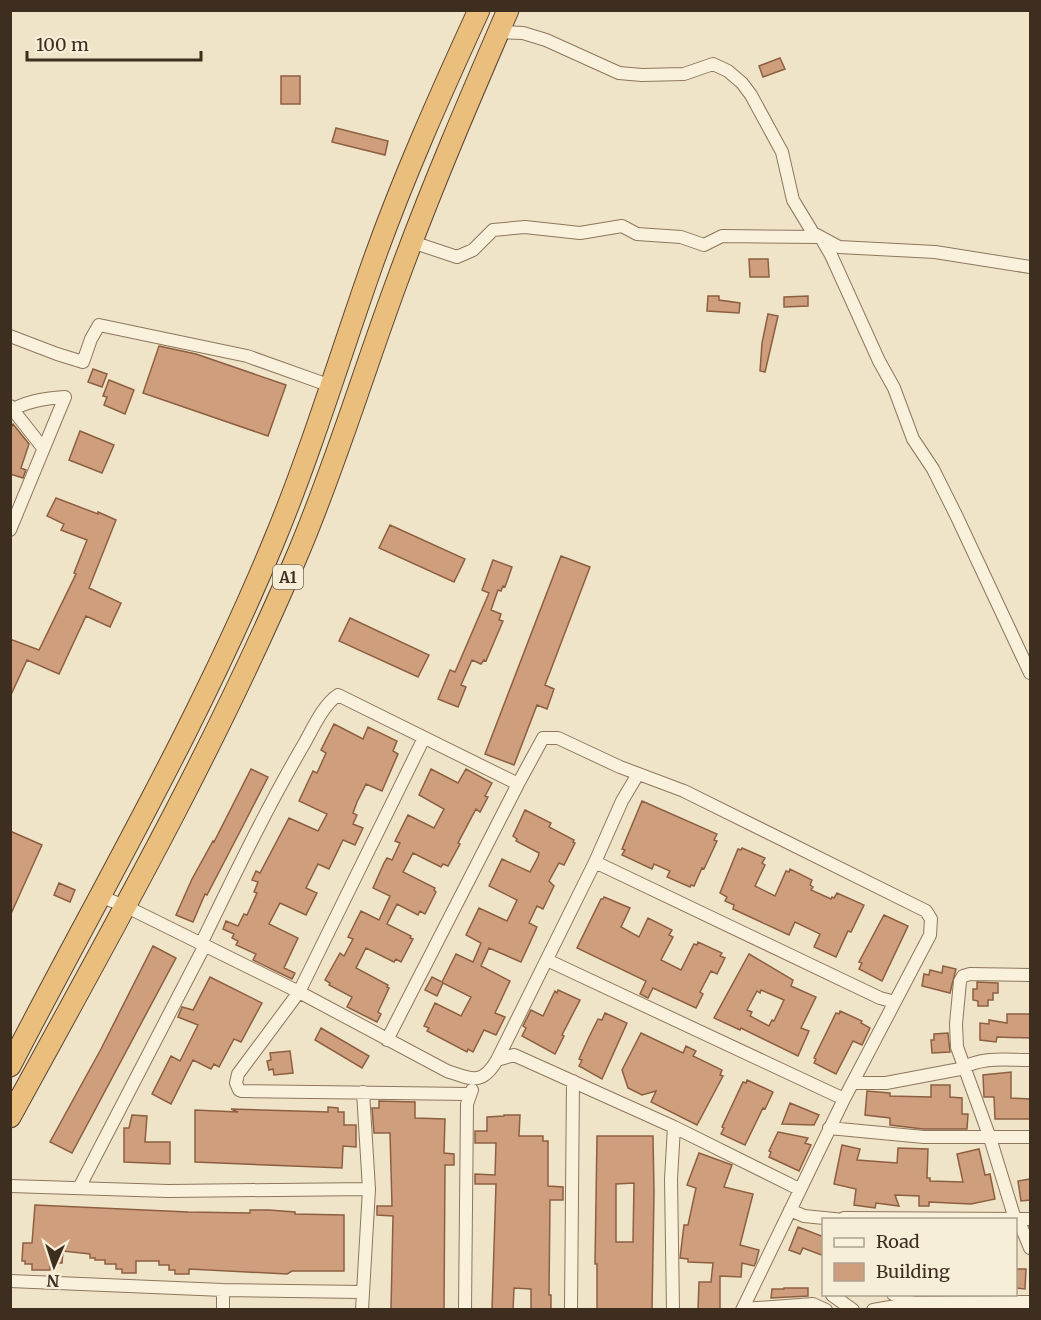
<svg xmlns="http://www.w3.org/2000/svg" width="1041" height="1320" font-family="Merriweather,serif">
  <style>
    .building { fill: #cf9f7d; stroke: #8d5f41; stroke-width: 1.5; fill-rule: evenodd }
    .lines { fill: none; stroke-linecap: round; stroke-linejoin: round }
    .minor-casing { stroke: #8d765c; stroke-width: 14 }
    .trunk-casing { stroke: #5b4430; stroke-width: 23 }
    .minor { stroke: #faf1dc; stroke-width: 12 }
    .trunk { stroke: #eabe7c; stroke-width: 21 }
    .labels { text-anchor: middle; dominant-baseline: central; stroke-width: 4.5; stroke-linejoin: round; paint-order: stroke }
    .shield { fill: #f7eed8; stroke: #756857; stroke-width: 1.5 }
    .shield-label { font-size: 15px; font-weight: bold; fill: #3d2e20 }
  </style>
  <rect width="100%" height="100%" fill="#f0e4c8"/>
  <!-- building -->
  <path class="building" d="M780 58 785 69 763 77 759 66Z
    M281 76H300V104H281Z
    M336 128 388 141 385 155 332 142Z
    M749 259H768L769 277H750Z
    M708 296H719V300L740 303 739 313 707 311Z
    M808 296V306L784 307V297Z
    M768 314 778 316 765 372 760 371 762 343Z
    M159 346 196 354 286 385 268 436 143 393Z
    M93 369 107 374 102 387 88 382Z
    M109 380 134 390 125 414 104 405 107 397 103 396Z
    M13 424 29 444 21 468 26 470 23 478 10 474V429Z
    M80 431 114 445 102 473 69 460Z
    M56 498 98 514V512L116 520 89 588 121 603 110 627 86 616 59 674 27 660 10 697V639L39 650 76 574 74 573 87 540 61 530 64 524 47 516Z
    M390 525 465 559 454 582 379 548Z
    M561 556 590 567 545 685 554 689 547 709 537 705 514 765 485 754Z
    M493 560 512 567 505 587 503 586 501 591 498 590 491 610 501 614 499 620 503 621 486 661 484 660 481 664 472 660 461 685 466 687 458 707 438 699 450 670 455 672 489 593 482 590Z
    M350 618 429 655 418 677 339 641Z
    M334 724 363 739 368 727 397 741 393 751 398 754 382 791 366 784 357 802 353 813 357 815 353 824 363 828 355 845 343 840 329 869 318 864 306 888 317 893 306 915 280 903 269 924 298 938 284 968 295 973 292 979 253 960 256 954 236 945 238 941 232 938 234 934 223 929 226 921 238 926 244 914 247 915 257 893 254 892 258 882 252 880 256 871 260 873 289 818 318 831 327 814 299 801 313 771 317 773 326 753 321 750Z
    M251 769 268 777 246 820 207 895 205 894 193 922 176 915 192 879 213 841 214 842Z
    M431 769 458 783 466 769 492 783 485 796 488 797 480 812 476 809 458 843 460 844 448 866 443 864 441 867 413 853 403 872 435 888 434 890 436 892 425 914 420 911 418 915 397 904 387 924 411 936 410 938 413 939 401 962 396 959 394 962 366 948 356 968 388 985 387 987 389 988 378 1012 381 1014 377 1022 347 1007 352 997 329 985 330 983 325 980 340 953 344 956 353 939 348 937 361 911 379 920 390 896 373 888 384 863 387 858 392 860 400 843 395 841 408 815 434 828 444 809 419 795Z
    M642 801 717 834 714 840 717 841 704 869 702 868 694 886 691 885 690 887 667 877 670 871 654 864 652 869 622 855 625 850 622 849Z
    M525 810 551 823 549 827 574 840 573 842 575 843 564 865 559 863 549 881 554 886 543 909 537 906 529 923 537 927 521 962 489 948 481 966 510 981 495 1013 505 1017 496 1035 484 1030 473 1052 468 1049 467 1052 427 1031 429 1028 424 1026 435 1003 461 1016 471 997 443 983 437 996 425 990 432 977 442 982 456 954 473 962 481 943 466 935 479 908 507 921 517 900 489 886 502 859 530 872 538 857 539 853 516 841 517 839 513 836Z
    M10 831 42 845 10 916Z
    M742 848 765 858 762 863 765 865 755 886 775 896 786 871 789 872 790 869 812 880 810 885 813 887 811 890 831 899 832 897 834 898 837 893 864 905 851 932 848 931 836 957 814 947 820 934 795 922 789 935 733 909 734 905 725 901 727 897 720 893 738 849 741 850Z
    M59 883 75 890 70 902 54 895Z
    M604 897 630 908 621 927 639 937 648 918 672 930 669 935 673 937 661 960 681 970 694 944 697 945 698 942 722 953 720 956 725 958 717 974 711 971 700 992 703 994 696 1008 653 988 648 998 640 994 646 981 577 948 601 899H603Z
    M884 915 908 926 882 981 859 969 862 963 859 962Z
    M153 946 176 958 72 1153 50 1142 101 1049Z
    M749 954 793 980 791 986 816 997 801 1028 809 1031 798 1056 741 1028 740 1030 714 1018ZM761 990 784 1000 774 1021 772 1020 769 1026 750 1016 752 1012 747 1010 757 991 760 993Z
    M943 966 956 969 950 993 922 986 924 974 929 975 930 970 942 973Z
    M210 977 262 1003 241 1042 234 1039 219 1067 214 1064 211 1069 193 1060 171 1104 152 1094 171 1056 180 1061 198 1025 178 1017 182 1007 193 1010Z
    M977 982 998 983V993H993V1000H988V1006H978V1001L973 1000V989H977Z
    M558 990 580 1000 562 1035 564 1036 555 1054 522 1036 526 1028 523 1026 531 1010 543 1016 555 991 557 993Z
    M840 1011 862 1021 861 1023 870 1028 862 1045 853 1041 836 1074 814 1063 816 1059 814 1058 836 1013 839 1014Z
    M605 1013 627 1023 602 1079 579 1066 582 1060 579 1059 589 1037 598 1019 602 1020Z
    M1007 1014H1030V1038L997 1037 996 1042 980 1040V1023L989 1024V1020L1007 1023Z
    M321 1028 369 1056 362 1068 315 1040Z
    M641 1033 683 1053 686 1046 696 1051 693 1056 722 1070 720 1075 723 1076 697 1125 651 1102 656 1091 642 1095 628 1088 622 1070Z
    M948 1033 950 1052 932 1053 931 1040H934V1034Z
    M290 1051 293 1073 274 1075 273 1069 269 1070 267 1061 271 1060 270 1053Z
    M1011 1072V1098L1030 1099V1119H995L994 1097H984L983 1075Z
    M747 1080 773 1092 765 1109 763 1108 745 1145 721 1134 724 1128 722 1127 743 1082 746 1083Z
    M931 1085H950V1097L962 1098V1114H968L967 1129H923L890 1125V1118L865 1115 867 1091 890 1093V1096L931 1097Z
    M379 1101 415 1102V1118L445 1119 444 1153 454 1154V1165H445L444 1310H391L393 1216 377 1215V1206H392L390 1133H374L372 1108H379Z
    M790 1103 819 1115 814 1125 782 1124Z
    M328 1107 338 1108V1112H344V1125H356V1147L343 1146 342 1168 195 1162V1110L238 1112 231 1109 328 1112Z
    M132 1115 147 1116 145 1142H170V1164L124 1162V1128H129Z
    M504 1115H520L519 1136H543V1141H548V1186L563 1187V1200H550L549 1295H551V1310H531V1289L514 1288 513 1310H492L496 1184H475V1174L495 1175 496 1143H475V1131H487V1117L504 1116Z
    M778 1132 808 1138 805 1143 811 1145 799 1171 769 1157 771 1152 769 1151Z
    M597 1136H653L654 1193 652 1310H597V1264H595ZM634 1183 633 1242H616V1184Z
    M842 1145 860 1149 857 1160 897 1163 898 1148 928 1149 927 1178H930V1181L963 1182 957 1154 979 1149 985 1175 990 1174 995 1199 971 1204 929 1202V1206H919V1196L895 1195 899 1206 876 1203 875 1208 854 1205 856 1189 834 1184Z
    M699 1153 732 1165 724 1187 753 1194 740 1245 759 1250 756 1262 754 1266 742 1263 741 1277 720 1276V1310H698L699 1282H711L713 1263 688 1262V1259L680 1258 684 1225H688L696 1188 687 1185Z
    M1030 1179V1200L1021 1201 1018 1181Z
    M35 1205 188 1212 250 1213V1210H269L295 1212V1214L344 1215V1271H292L287 1274 189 1269V1274H175V1270H169V1265H159V1261H136V1273H122V1269H116V1264H105V1260H95V1258H90V1254L63 1251 62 1263H56V1267H50V1270H32V1264H25V1261H22L23 1243H32Z
    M798 1227 824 1237V1256L803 1248 800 1254 789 1250Z
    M1016 1269H1026L1025 1289 1016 1288Z
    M784 1288H808V1296L771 1298 772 1289H784Z"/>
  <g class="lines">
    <!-- minor casing -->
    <g class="minor-casing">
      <path id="minor" d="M499 32 523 33 546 40 619 73 642 75 684 74 713 64 728 71 742 83 751 95 782 152 793 200 813 233 839 247 935 252 1030 267
        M821 238 831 255 879 361 894 388 913 439 933 469 956 515 1030 673
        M412 242 457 257 473 250 493 230 525 227 580 233 622 226 637 234 681 237 704 245 722 236 820 237
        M10 336 57 354 83 362 91 339 99 325 247 356 331 386
        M10 406 43 448
        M10 411C26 401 47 398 65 397L10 530
        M424 738 299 992 238 1074 236 1083 239 1090 242 1091 469 1094
        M595 862 880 998 895 1002
        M99 896 125 906 299 992 447 1071C471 1079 482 1086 497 1060L595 862 622 801 638 774
        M201 944C234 876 266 809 304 744 313 728 323 705 338 695L518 784
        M547 960 844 1099
        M387 1040 518 784 543 738H558L620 767 684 791 926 911 931 919 930 935 844 1099 742 1310
        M497 1060 514 1055 674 1127 799 1189
        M853 1083H886L960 1069C984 1056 1004 1060 1030 1060
        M829 1128 924 1137H1030
        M10 1186 168 1191 369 1189
        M79 1188 205 945
        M790 1210 804 1216 844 1220
        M844 1218 1030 1219
        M1015 1219 990 1138 957 1047 956 1024 960 981 963 976 970 974 1030 975
        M1018 1219 1030 1248
        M10 1281 223 1290 362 1292
        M223 1290V1310
        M893 1294 914 1303
        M832 1295 853 1310
        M743 1309 813 1304 826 1310
        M362 1310 369 1189 363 1092
        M465 1310 467 1104 472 1090
        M571 1310 573 1081
        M673 1310 671 1179 674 1127
        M873 1310 914 1303 1030 1302"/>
    </g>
    <!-- trunk casing -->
    <g class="trunk-casing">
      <path id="trunk" d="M10 1066C100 892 199 723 274 541 311 452 339 359 371 268 402 180 440 95 479 10
        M10 1117C112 931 216 747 299 551 337 461 365 367 399 276 432 186 470 98 508 10"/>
    </g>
    <!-- minor -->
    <use href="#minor" class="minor"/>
    <!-- trunk -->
    <use href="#trunk" class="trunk"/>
  </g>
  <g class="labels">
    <!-- shield labels -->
    <rect class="shield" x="273" y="565" width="30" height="24" rx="4.5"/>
    <g class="shield-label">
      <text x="288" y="577">A1</text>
    </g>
  </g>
  <!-- border -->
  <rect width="1041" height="1320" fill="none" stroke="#3d2e20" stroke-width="24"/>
  <!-- legend -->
  <rect x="822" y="1218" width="195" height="78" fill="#f7eed8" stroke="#ada18e" stroke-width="1.5"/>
  <rect x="834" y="1238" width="30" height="9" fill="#faf1dc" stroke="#ada18e" stroke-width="1.5"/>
  <text x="876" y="1248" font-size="18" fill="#3d2e20">Road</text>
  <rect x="834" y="1263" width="30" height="18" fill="#cf9f7d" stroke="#ada18e" stroke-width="1.5"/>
  <text x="876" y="1278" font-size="18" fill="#3d2e20">Building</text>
  <!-- north arrow -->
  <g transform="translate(54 1266) rotate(183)" stroke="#f7eed8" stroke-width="4.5" paint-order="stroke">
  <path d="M0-4.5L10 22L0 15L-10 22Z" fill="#3d2e20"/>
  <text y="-9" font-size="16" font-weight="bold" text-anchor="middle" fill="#3d2e20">N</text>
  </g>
  <!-- scale -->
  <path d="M27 51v9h174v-9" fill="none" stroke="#3d2e20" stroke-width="3"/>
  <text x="36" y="51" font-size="18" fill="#3d2e20" stroke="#f7eed8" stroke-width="4.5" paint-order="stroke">100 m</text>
</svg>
